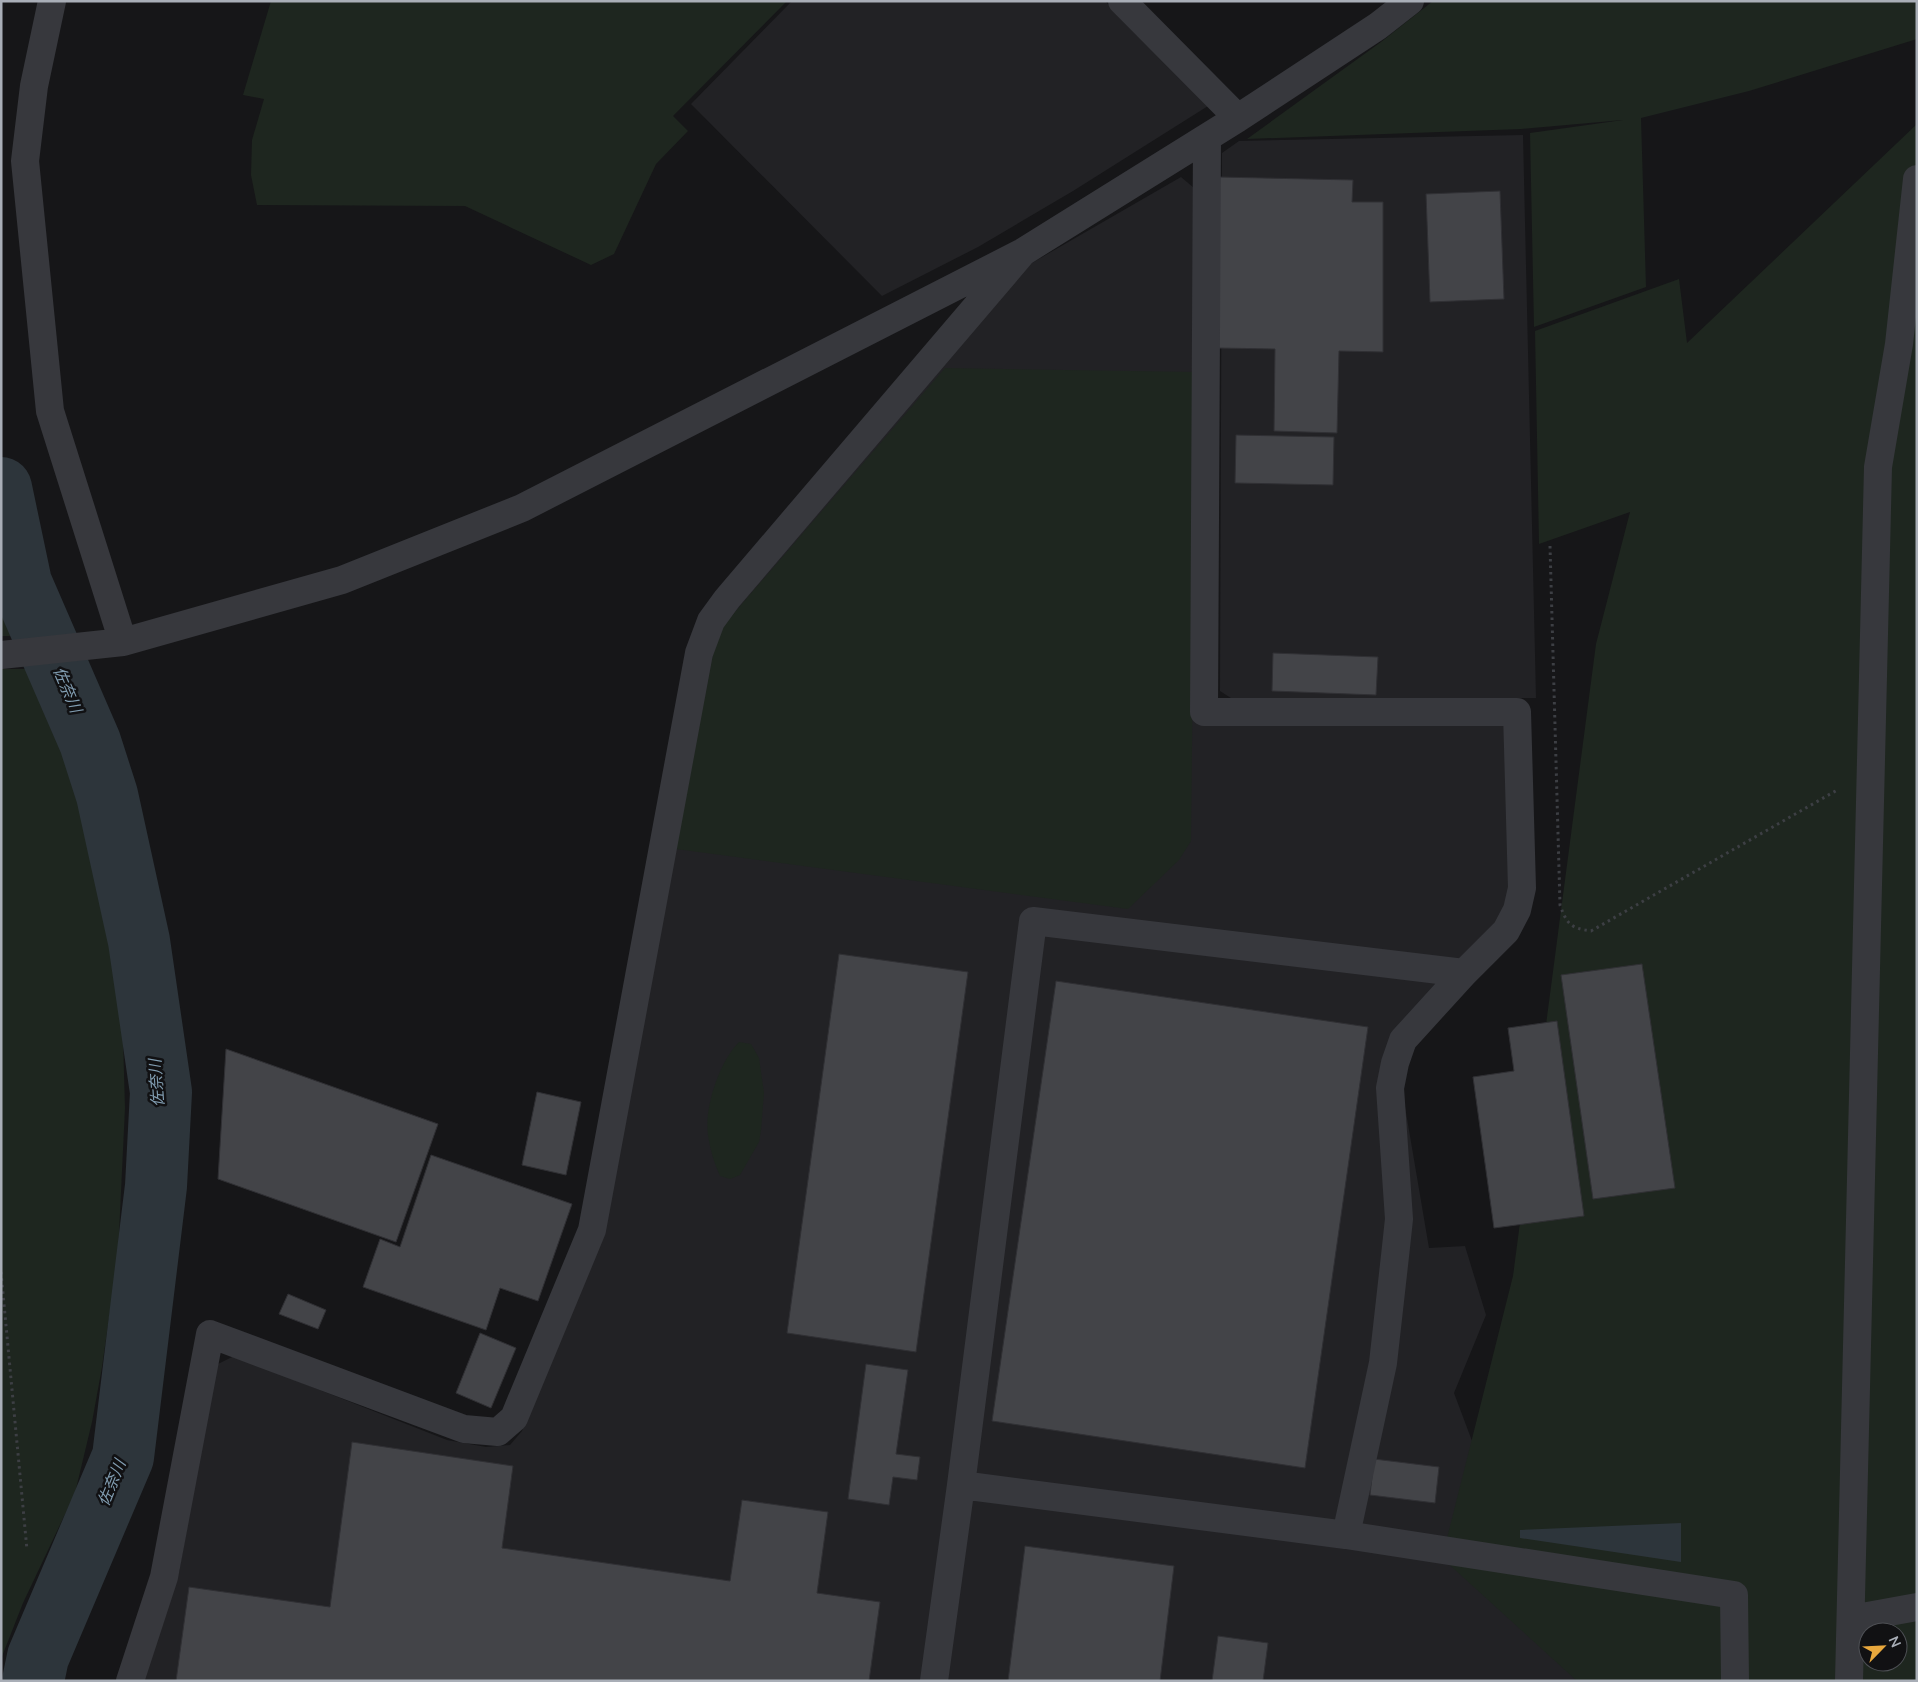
<svg xmlns="http://www.w3.org/2000/svg" width="1918" height="1682" font-family="'Nunito Sans','Noto Sans JP',sans-serif">
  <style>
    .built { fill: #222225 }
    .green { fill: #1e261f; fill-rule: evenodd }
    .water { fill: #2d353b }
    .lines { fill: none; stroke-linecap: round; stroke-linejoin: round }
    .river { stroke: #2d353b; stroke-width: 62 }
    .building { fill: #434448; stroke: #303034 }
    .path { stroke: #3d3f44; stroke-width: 3; stroke-dasharray: 2.5 4; stroke-linecap: butt }
    .minor { stroke: #37383d; stroke-width: 28 }
    .labels { text-anchor: middle; dominant-baseline: central; stroke-width: 5; stroke-linejoin: round; paint-order: stroke }
    .water-label { font-size: 16px; font-style: italic; fill: #819db1; stroke: #111113 }
  </style>
  <rect width="100%" height="100%" fill="#161618"/>
  <!-- built -->
  <path class="built" d="M792 1H1105L1208 106 1073 191 978 247 882 296 691 104Z
    M1523 135 1536 698 1234 700 1220 691 1222 153 1239 141Z
    M1181 177 1194 188 1197 723 1506 721 1511 882 1507 898 1499 921 1422 999 1401 1083 1429 1248 1465 1246 1486 1315 1454 1393 1507 1534 1748 1681H143L179 1572 216 1365 234 1356 447 1440 486 1447 510 1445 522 1431 602 1232 712 633 1025 267Z"/>
  <!-- green -->
  <path class="green" d="M271 1H787L673 116 688 131 656 164 614 254 591 265 465 206 257 205 251 175 252 140 264 99 243 95Z
    M1433 1H1917V39L1749 91 1641 118 1646 287 1534 327 1530 133 1623 120 1521 129 1247 139 1381 42Z
    M1917 124V1681H1577L1442 1558 1513 1276 1596 644 1630 512 1539 544 1535 331 1679 279 1687 343ZM1868 1632H1898V1662H1868Z
    M945 368 1196 372 1191 841 1179 860 1128 909 676 849 717 633Z
    M1 553 22 636H1Z
    M1 669H36L67 751 101 879 122 1003 125 1108 118 1255 102 1367 92 1422 75 1493 23 1603 1 1659Z
    M739 1042 751 1044 759 1058 764 1093 761 1130 759 1142 740 1175 730 1179 720 1176C714 1163 710 1149 708 1135 704 1107 720 1061 739 1042Z"/>
  <!-- water -->
  <path class="water" d="M1681 1523V1562L1520 1538V1530Z"/>
  <g class="lines">
    <!-- river -->
    <path class="river" d="M1 488 21 583 90 742 107 795 139 941 161 1092 156 1186 123 1457 38 1657 33 1681"/>
  </g>
  <!-- building -->
  <path class="building" d="M1219 177 1353 180 1352 202H1383V352L1339 351 1337 433 1274 431 1275 349 1217 348Z
    M1500 191 1504 299 1430 302 1426 194Z
    M1236 435 1334 437 1333 485 1235 483Z
    M1273 653 1378 657 1376 695 1272 691Z
    M839 954 968 972 916 1352 787 1333Z
    M1642 964 1675 1188 1593 1199 1561 975Z
    M1056 981 1368 1027 1305 1468 992 1421Z
    M1557 1021 1584 1216 1494 1228 1473 1077 1514 1071 1508 1028Z
    M226 1049 438 1124 396 1242 218 1179Z
    M537 1092 581 1102 566 1175 522 1165Z
    M431 1155 572 1204 538 1301 500 1288 486 1330 363 1287 380 1239 400 1247Z
    M288 1294 326 1310 318 1329 279 1314Z
    M480 1333 516 1348 491 1408 456 1393Z
    M866 1364 908 1370 896 1454 920 1457 917 1480 893 1477 889 1505 848 1499Z
    M352 1442 513 1466 502 1548 730 1581 742 1500 828 1512 817 1593 880 1602 869 1681H176L189 1587 330 1607Z
    M1374 1459 1439 1467 1435 1503 1370 1495Z
    M1025 1546 1174 1566 1160 1681H1008Z
    M1218 1636 1268 1643 1263 1681H1212Z"/>
  <g class="lines">
    <!-- path -->
    <path class="path" d="M1550 546 1560 905C1567 924 1570 928 1591 931L1839 789
      M1 1272 27 1550"/>
    <!-- minor -->
    <path class="minor" d="M52 1 34 86 25 161 50 411 123 642
      M1122 1 1238 118
      M1207 138 1204 712H1517L1522 888 1517 910 1506 931 1464 973 1403 1040 1395 1063 1390 1088 1399 1219 1395 1256 1383 1363 1346 1535
      M1 655 123 642 342 580 522 508 1023 252 1238 118 1378 26 1410 1
      M961 1485 1346 1535 1734 1595 1735 1681
      M1851 1619 1917 1607
      M130 1681 164 1577 210 1334 464 1429 498 1432 514 1418 592 1230 699 653 711 621 727 599 1023 252
      M934 1681 961 1485 1033 921 1464 973
      M1849 1681 1878 467 1899 344 1917 179"/>
  </g>
  <g class="labels">
    <!-- water labels -->
    <g class="water-label">
      <text transform="translate(67 690) rotate(67)">佐奈川</text>
      <text transform="translate(157 1083) rotate(-94)">佐奈川</text>
      <text transform="translate(112 1483) rotate(-68)">佐奈川</text>
    </g>
  </g>
  <!-- border -->
  <rect width="1918" height="1682" fill="none" stroke="#a9aeb7" stroke-width="5"/>
  <!-- north arrow -->
  <g transform="translate(1883 1647) rotate(66)"><circle r="24" fill="#111113" stroke="#4e5055"/>
  <path d="M0-4L9 19L0 12L-9 19Z" fill="#e9a83d"/>
  <text y="-8" font-size="14" font-weight="bold" text-anchor="middle" fill="#a9aeb7">N</text>
  </g>
</svg>
